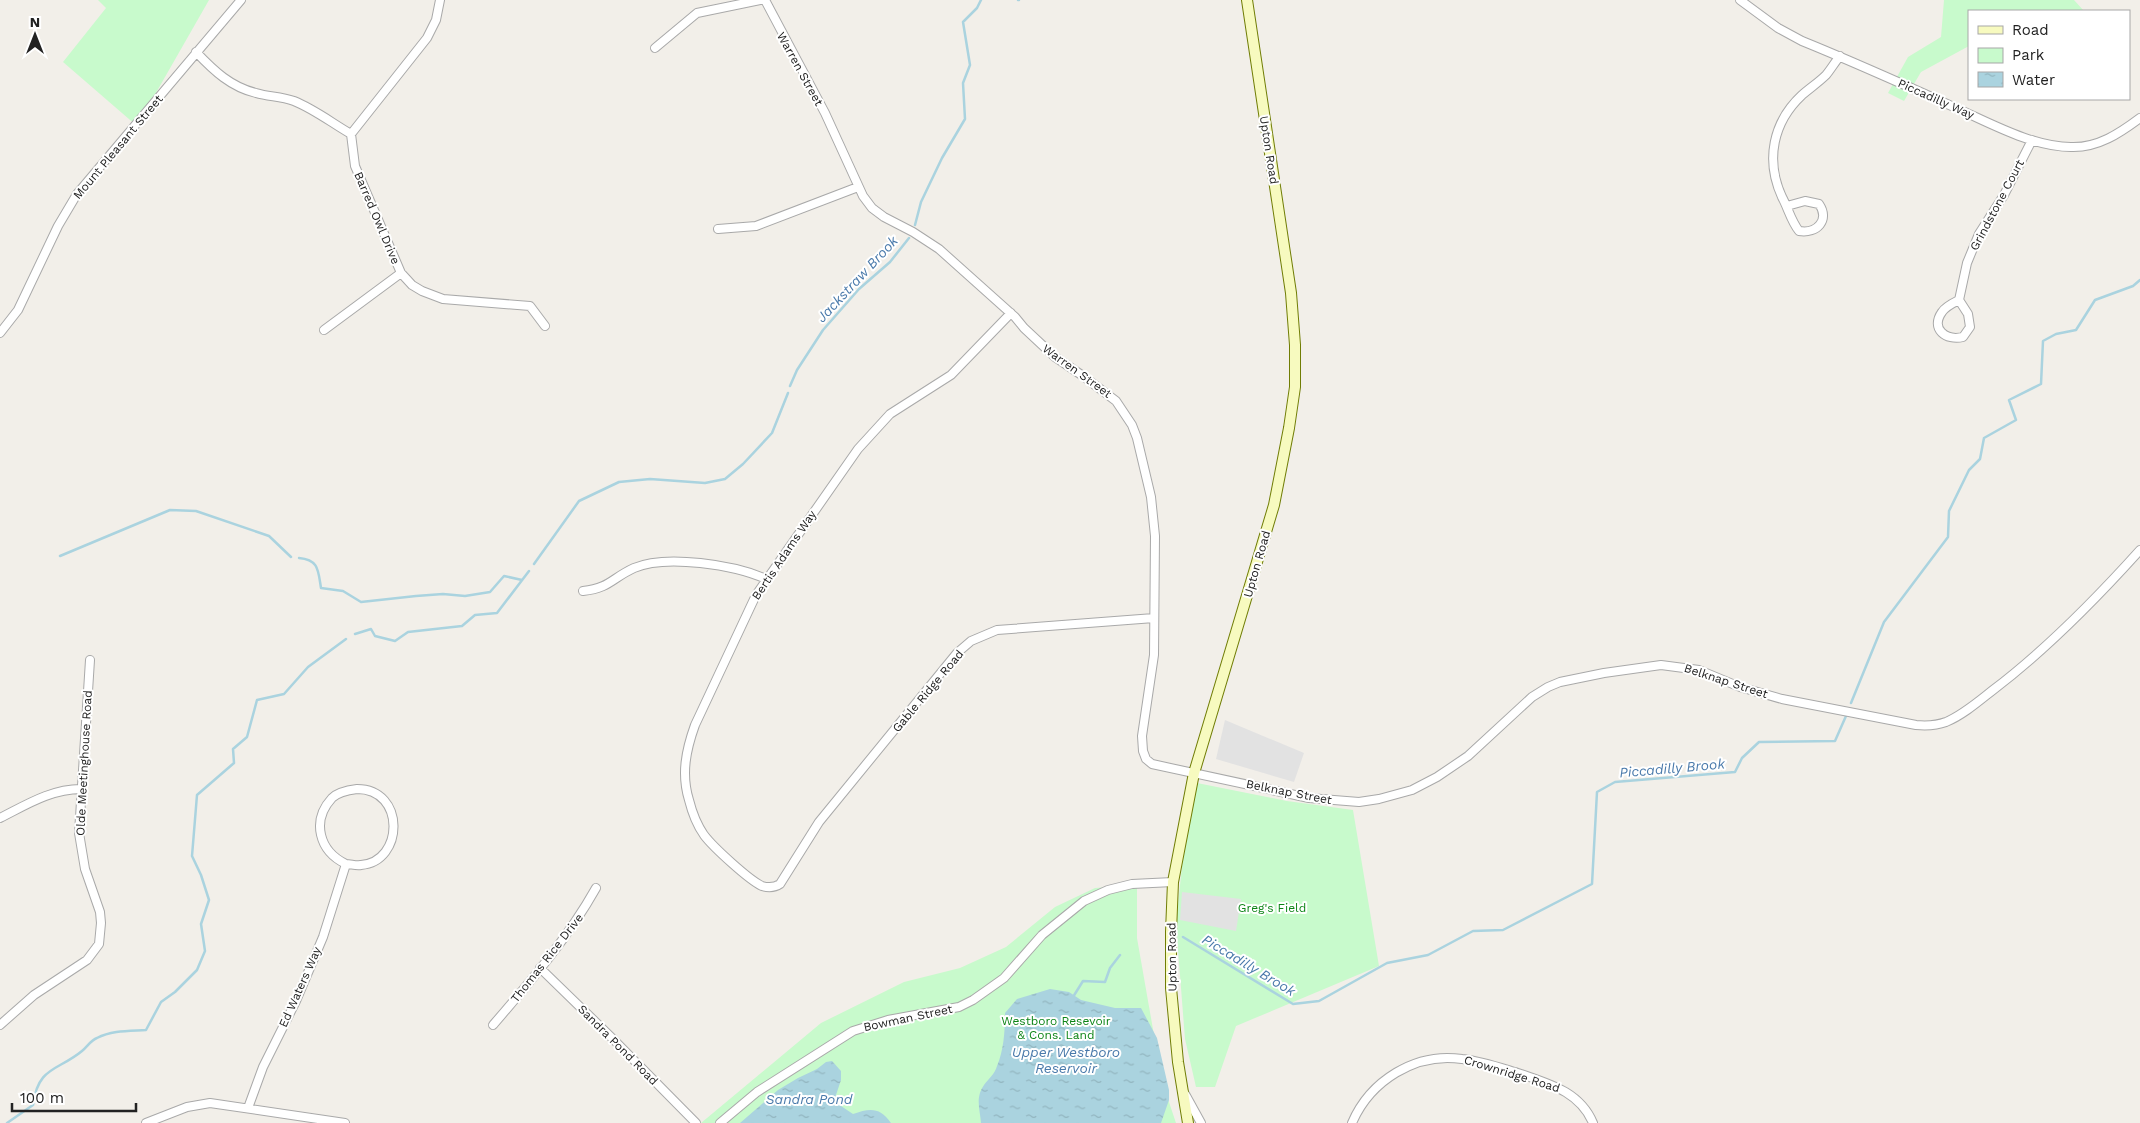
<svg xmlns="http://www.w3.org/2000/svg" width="2140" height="1123" font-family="'Work Sans',sans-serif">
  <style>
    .park { fill: #c8facc }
    .parking { fill: #e2e2e2 }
    .water { fill: url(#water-ripples) }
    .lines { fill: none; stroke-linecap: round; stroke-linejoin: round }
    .stream { stroke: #aad3df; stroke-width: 2.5 }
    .street-casing { stroke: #a9a9a9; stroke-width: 10 }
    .secondary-casing { stroke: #707d05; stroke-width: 12 }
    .street { stroke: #fff; stroke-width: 8 }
    .secondary { stroke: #f7fabf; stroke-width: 10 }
    .labels { text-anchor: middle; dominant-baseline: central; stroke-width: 4; stroke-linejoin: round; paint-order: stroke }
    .street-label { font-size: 12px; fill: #222; stroke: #fff }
    .park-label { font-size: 12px; fill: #0c8416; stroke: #fff }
    .water-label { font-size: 14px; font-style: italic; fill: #4a7aab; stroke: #fff }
  </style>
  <defs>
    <pattern id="water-ripples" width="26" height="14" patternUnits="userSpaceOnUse" patternTransform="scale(1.25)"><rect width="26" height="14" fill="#aad3df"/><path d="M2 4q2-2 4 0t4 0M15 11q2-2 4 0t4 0" fill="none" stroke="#92b5bf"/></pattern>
  </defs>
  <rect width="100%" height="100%" fill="#f2efe9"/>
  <!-- park -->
  <path class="park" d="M98 0H209L137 126 63 62 106 8Z
    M1944 0H2074L2084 11H1969V46L1921 72 1904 101 1888 93 1908 57 1941 37Z
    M1197 783 1287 801 1353 810 1379 966 1236 1026 1215 1087H1196L1185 1039 1176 924 1182 866Z
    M1137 885V938L1154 1035 1168 1099 1176 1123H701L821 1023 904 982 960 968 1006 947 1055 907 1095 888Z"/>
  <!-- parking -->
  <path class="parking" d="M1225 720 1304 753 1294 782 1216 759Z
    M1182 892 1241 899 1236 931 1180 920Z"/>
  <!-- water -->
  <path class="water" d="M1050 989 1069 992 1081 1000 1115 1008H1141L1157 1038 1169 1090V1100L1161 1123H981C980 1109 975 1098 984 1085 988 1079 995 1074 997 1066 1004 1050 1005 1030 1005 1013L1017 999Z
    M832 1061 841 1071V1080L835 1098 841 1106 853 1114C870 1108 880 1107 891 1123H740L778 1090 798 1078 817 1069 826 1062Z"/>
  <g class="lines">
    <!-- stream -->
    <path class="stream" d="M1018 0H1019
      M915 225 921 202 942 158 965 119 963 83 970 65 963 22 977 8 981 0
      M790 386 797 370 823 330 859 289 890 262 909 238
      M60 556 170 510 196 511 269 536 291 557
      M299 558C319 560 318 570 321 588L343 591 361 602 416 596 443 594 465 596 490 592 504 576 522 580
      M534 564 579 501 619 482 650 479 705 483 725 479 743 464 772 433 788 393
      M355 634 371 629 375 636 395 641 408 632 462 626 475 615 497 613 529 571
      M1851 703 1884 622 1948 537 1949 511 1969 470 1980 459 1984 438 2016 420 2009 400 2041 384 2043 341 2056 334 2076 330 2095 300 2133 286 2140 280
      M1183 937 1293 1004 1319 1001 1387 963 1428 955 1473 931 1503 930 1592 884 1597 792 1615 782 1735 772 1742 758 1759 742 1835 741 1846 716
      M1073 997 1083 981 1105 982 1110 968 1120 955
      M7 1123 33 1105C38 1066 58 1071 82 1051 87 1047 91 1040 97 1038 112 1030 130 1031 146 1030L161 1002 175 992 197 970 205 951 201 924 209 900 201 875 192 856 197 795 234 763 233 749 247 737 257 700 284 694 308 667 346 639"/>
    <!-- street casing -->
    <g class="street-casing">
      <path id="street" d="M440 0 436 20 427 38 351 134 355 166 401 273 412 285 422 291 443 299 530 306 545 326
        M765 0 825 113 863 196 872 208 884 217 913 232 939 249 1015 317 1024 328 1055 357 1083 376 1116 401 1132 425 1137 438 1151 497 1155 536 1154 655 1142 736 1143 751 1146 759 1152 764 1309 798 1359 802 1379 799 1412 790 1437 777 1468 756 1532 697 1548 687 1560 682 1604 673 1661 665 1699 670 1740 687 1782 699 1916 725C1927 726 1935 726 1946 722 1963 715 1979 701 1993 690 2047 649 2095 600 2140 550
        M1740 0 1778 28 1802 41C1854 62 1905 85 1956 108 1990 123 2033 147 2071 147 2098 148 2120 133 2140 118
        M655 48 697 13 760 0
        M196 52C214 71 231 87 256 93 269 97 280 96 294 101 314 109 332 123 351 134
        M1787 206 1805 201 1819 204C1830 220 1817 234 1799 231 1791 221 1788 208 1782 197 1765 160 1773 122 1802 95 1810 88 1819 82 1826 75 1831 69 1835 62 1840 56
        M718 229 756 226 858 187
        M1959 300 1968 314 1970 327 1963 337C1946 341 1930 329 1942 312 1946 306 1953 303 1959 300L1967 263 1979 234 2004 195 2032 140
        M1011 313 951 375 890 414 858 449 756 595 695 725C686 750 681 774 689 800 692 812 697 825 704 835 713 847 749 880 762 886 769 888 774 888 780 884L819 822 957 653 971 641 997 630 1154 618
        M324 330 401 273
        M0 333 18 310 58 226 77 194 241 0
        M583 591C610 588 612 578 634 568 666 554 735 565 766 579
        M0 818C26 805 51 789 81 789
        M540 968 612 1038 696 1123
        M0 1025 34 995 87 960 99 944 101 923 100 912 85 869 79 833 90 660
        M493 1025C530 982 568 938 596 888
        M1185 1094 1201 1123
        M248 1108 263 1067 296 1001 323 937 346 864C351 864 356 866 361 865 404 862 406 789 357 789 349 790 338 792 332 798 311 821 319 851 346 864
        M146 1123 187 1107 210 1103 345 1123
        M720 1123 757 1092 853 1031 888 1020 959 1007 973 1000 1004 978 1042 935 1084 901 1108 890 1132 884 1173 882
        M1352 1123C1370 1081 1415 1052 1462 1059 1482 1061 1501 1068 1521 1074 1550 1084 1580 1092 1593 1123"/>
    </g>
    <!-- secondary casing -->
    <g class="secondary-casing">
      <path id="secondary" d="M1188 1123 1178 1062 1171 988V932L1173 882 1194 773 1274 505 1289 428 1295 387V345L1291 293 1247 0"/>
    </g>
    <!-- street -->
    <use href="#street" class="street"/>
    <!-- secondary -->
    <use href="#secondary" class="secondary"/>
  </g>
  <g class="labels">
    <!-- street labels -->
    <g class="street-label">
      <text transform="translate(800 69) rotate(61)">Warren Street</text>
      <text transform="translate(1936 99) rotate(24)">Piccadilly Way</text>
      <text transform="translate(118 147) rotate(-50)">Mount Pleasant Street</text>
      <text transform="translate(1269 150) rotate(81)">Upton Road</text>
      <text transform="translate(1997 205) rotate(-62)">Grindstone Court</text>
      <text transform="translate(377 218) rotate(67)">Barred Owl Drive</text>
      <text transform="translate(1077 371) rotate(36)">Warren Street</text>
      <text transform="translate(784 555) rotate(-56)">Bertis Adams Way</text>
      <text transform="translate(1257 564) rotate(-74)">Upton Road</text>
      <text transform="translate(1726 681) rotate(18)">Belknap Street</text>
      <text transform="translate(928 691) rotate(-50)">Gable Ridge Road</text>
      <text transform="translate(84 763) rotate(-87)">Olde Meetinghouse Road</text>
      <text transform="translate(1289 792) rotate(11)">Belknap Street</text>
      <text transform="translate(1172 957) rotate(-91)">Upton Road</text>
      <text transform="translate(547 958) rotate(-52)">Thomas Rice Drive</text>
      <text transform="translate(300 987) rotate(-66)">Ed Waters Way</text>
      <text transform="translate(908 1018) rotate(-12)">Bowman Street</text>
      <text transform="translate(618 1045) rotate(45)">Sandra Pond Road</text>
      <text transform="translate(1512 1074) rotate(17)">Crownridge Road</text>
    </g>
    <!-- park labels -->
    <g class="park-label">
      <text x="1272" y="908">Greg's Field</text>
      <text x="1056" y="1021">Westboro Resevoir<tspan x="1056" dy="14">&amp; Cons. Land</tspan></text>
    </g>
    <!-- water labels -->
    <g class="water-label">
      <text transform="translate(857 279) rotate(-47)">Jackstraw Brook</text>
      <text transform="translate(1672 768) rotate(-5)">Piccadilly Brook</text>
      <text transform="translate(1249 965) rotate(31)">Piccadilly Brook</text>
      <text x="1066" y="1052">Upper Westboro<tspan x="1066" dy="16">Reservoir</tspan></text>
      <text x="809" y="1099">Sandra Pond</text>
    </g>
  </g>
  <!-- legend -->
  <rect x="1968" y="10" width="162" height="90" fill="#ffffff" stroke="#a7a7a7"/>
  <rect x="1978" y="26" width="25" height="8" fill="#f7fabf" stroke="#a7a7a7"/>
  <text x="2012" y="35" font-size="15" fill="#222222">Road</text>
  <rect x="1978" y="48" width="25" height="15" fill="#c8facc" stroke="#a7a7a7"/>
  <text x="2012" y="60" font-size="15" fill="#222222">Park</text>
  <rect x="1978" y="72" width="25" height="15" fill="url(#water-ripples)" stroke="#a7a7a7"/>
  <text x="2012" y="85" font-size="15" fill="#222222">Water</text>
  <!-- north arrow -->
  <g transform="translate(35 35)" stroke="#ffffff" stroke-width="4" paint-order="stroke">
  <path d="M0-4L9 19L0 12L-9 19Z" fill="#222222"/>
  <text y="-8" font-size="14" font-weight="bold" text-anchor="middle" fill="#222222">N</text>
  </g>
  <!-- scale -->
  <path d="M12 1103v8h124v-8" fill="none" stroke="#222222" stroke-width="2.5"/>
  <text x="20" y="1103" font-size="15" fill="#222222" stroke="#ffffff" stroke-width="4" paint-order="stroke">100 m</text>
</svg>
